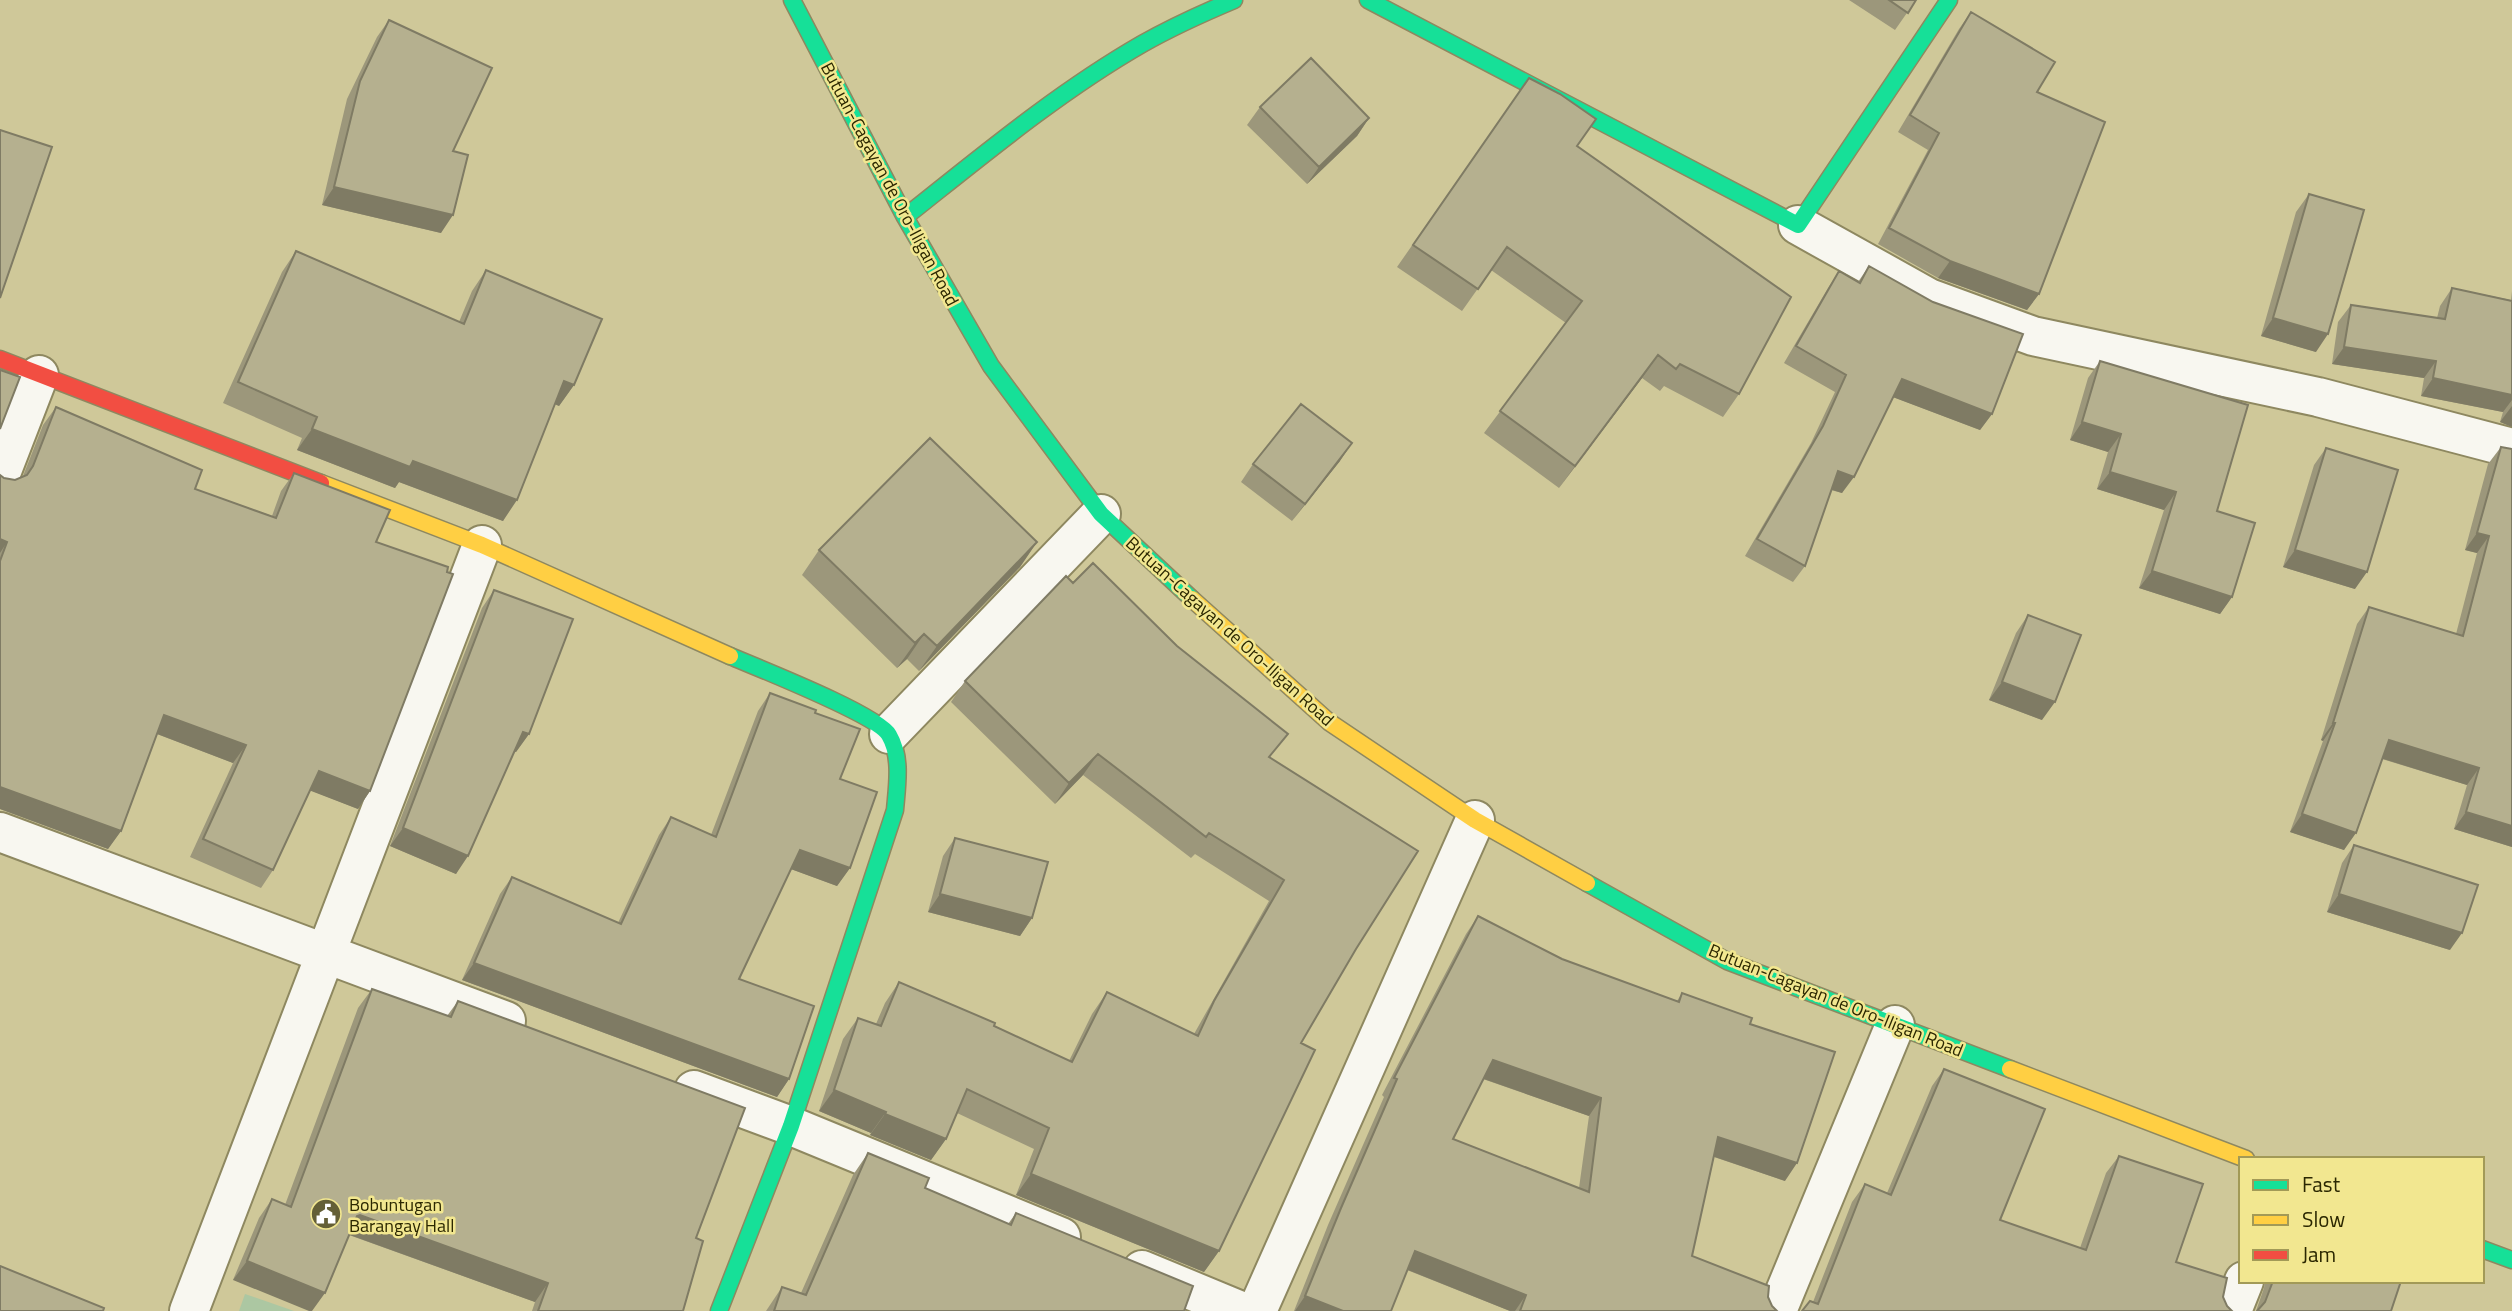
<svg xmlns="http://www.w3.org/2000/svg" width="2512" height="1311" font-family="'Titillium Web',sans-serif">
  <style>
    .green { fill: #acc7a2 }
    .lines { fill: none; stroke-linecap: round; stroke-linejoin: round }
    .street-casing { stroke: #8e8860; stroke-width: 42 }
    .fast-casing { stroke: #8e8860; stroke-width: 19 }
    .slow-casing { stroke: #8e8860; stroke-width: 19 }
    .jam-casing { stroke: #8e8860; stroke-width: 19 }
    .street { stroke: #f8f7f0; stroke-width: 38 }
    .fast { stroke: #16e098; stroke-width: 16 }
    .slow { stroke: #ffcf43; stroke-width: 16 }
    .jam { stroke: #f24e42; stroke-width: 16 }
    .wall { fill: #9c977b; fill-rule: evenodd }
    .shaded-wall { fill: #7f7b64 }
    .building { fill: #b5b08f; stroke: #7f7b64; stroke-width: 2; fill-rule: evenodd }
    .labels { text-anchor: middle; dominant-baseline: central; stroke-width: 5; stroke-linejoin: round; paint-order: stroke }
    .street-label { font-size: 18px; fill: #2b2701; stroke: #f2e790 }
    .poi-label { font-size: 18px; fill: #2b2701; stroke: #f2e790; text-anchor: start }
  </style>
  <rect width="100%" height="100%" fill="#cfc899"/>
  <!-- green -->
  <path class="green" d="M245 1294 294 1311H239Z"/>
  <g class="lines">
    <!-- street casing -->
    <g class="street-casing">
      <path id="street" d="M1798 225 1929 298 2033 336 2318 397 2512 448
        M0 476 39 375
        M889 734 1101 514
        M0 832 506 1021
        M694 1090 791 1126 1061 1237
        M1142 1270 1241 1311
        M189 1311 482 545
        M1257 1311 1475 820
        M1777 1311 1895 1025
        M2232 1311 2244 1281"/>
    </g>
    <!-- fast casing -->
    <g class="fast-casing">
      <path id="fast" d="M792 0 905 217 991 366 1101 514 1192 599
        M1368 0 1798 225 1949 0
        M905 217C982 156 1057 93 1142 44 1172 27 1203 13 1234 0
        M1587 883 1727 961 2010 1069
        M2482 1249 2512 1260
        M719 1311 791 1126 895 810C897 786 902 757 889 735 878 715 758 668 730 656"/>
    </g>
    <!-- slow casing -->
    <g class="slow-casing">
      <path id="slow" d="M321 483 482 545 730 656
        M1192 599 1329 722 1475 820 1587 883
        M2010 1069 2246 1159"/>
    </g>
    <!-- jam casing -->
    <g class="jam-casing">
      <path id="jam" d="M0 359 321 483"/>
    </g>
    <!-- street -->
    <use href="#street" class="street"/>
    <!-- fast -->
    <use href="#fast" class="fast"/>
    <!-- slow -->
    <use href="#slow" class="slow"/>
    <!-- jam -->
    <use href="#jam" class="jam"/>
  </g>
  <!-- wall -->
  <path class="wall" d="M1849 0H1916L1895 30Z
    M1971 12 2037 92 2039 294 2027 310 1938 278 1878 244 1928 150 1898 132 1959 29Z
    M389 20 453 151 441 233 322 205 347 99 377 37Z
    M1529 78 1577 146 1739 394 1723 417 1664 386 1660 391 1642 378 1559 488 1484 433 1566 323 1491 270 1462 311 1397 267Z
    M1260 107 1369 118 1357 136 1307 184 1247 125Z
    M2309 194 2316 352 2261 336 2296 212Z
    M296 251 459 322 472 291 486 270 574 385 559 406 555 404 503 521 399 482 395 488 297 450 302 438 223 403 282 272Z
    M1869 266 1992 414 1980 430 1893 397 1842 493 1831 490 1805 566 1793 582 1745 556 1811 443 1835 392 1784 363 1828 288 1839 271 1858 282Z
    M2452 288 2511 300 2512 291V427L2500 422 2503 412 2421 396 2424 378 2332 364 2338 322 2351 305 2437 318 2440 306Z
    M2100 361 2217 511 2232 597 2220 614 2139 588 2164 510 2097 489 2108 452 2070 440 2088 378Z
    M56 407 195 489 272 516 281 491 294 473 376 542 370 791 358 809 310 790 273 870 261 888 190 857 233 763 157 734 121 831 108 849 0 809V475L4 478 15 480 23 476 43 425Z
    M2501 447 2512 847 2454 829 2467 785 2382 759 2344 850 2290 832 2323 741 2321 740 2357 624 2369 607 2456 634 2477 553 2465 550 2488 464Z
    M2326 448 2355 589 2283 567 2314 465Z
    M1340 461 1292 521 1241 482 1253 464Z
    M1037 542 1020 567 919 671 907 659 897 668 802 575 819 550Z
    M494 590 529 734 516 752 514 751 456 874 390 846 482 608Z
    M2028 615 2042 720 1989 700 2016 633Z
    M965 681 1270 758 1356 949 1301 1043 1219 1251 1204 1272 1016 1195 1034 1149 957 1113 946 1139 931 1160 870 1135 871 1133 819 1111 843 1039 858 1018 876 1024 885 1003 899 982 1069 1061 1092 1014 1107 992 1194 1034 1269 901 1195 854 1191 858 1083 775 1055 804 951 702Z
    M770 693 815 713 840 779 850 868 837 886 791 869 739 979 789 1079 777 1097 462 980 500 894 512 877 618 923 659 835 671 817 711 835 758 711Z
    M955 838 1032 918 1020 936 928 912 943 856Z
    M2354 845 2450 950 2327 912 2342 863Z
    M1478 916 1562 959 1677 1001 1682 993 1750 1024 1785 1181 1714 1157 1692 1256 1768 1297 1772 1306 1777 1311H1510L1407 1270 1391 1311H1294L1328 1225 1384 1097 1382 1095 1466 934ZM1483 1079 1589 1116 1579 1188 1453 1139Z
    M372 989 447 1016 458 1001 696 1238 683 1311H532L535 1302 349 1235 233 1280 259 1218 272 1199 285 1205 358 1008Z
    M1944 1069 2000 1220 2080 1248 2106 1173 2119 1156 2176 1262 2223 1297 2227 1306 1802 1311 1813 1302 1852 1202 1865 1184 1887 1193 1932 1086Z
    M868 1153 925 1188 1008 1224 1016 1213 1184 1311H766L782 1287 801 1293 853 1175Z
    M2265 1281H2401L2256 1311 2264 1288Z"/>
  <!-- shaded-wall -->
  <path class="shaded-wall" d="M1369 118 1357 136 1307 184 1319 167Z
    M334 187 453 215 441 233 322 205Z
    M1950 261 2039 294 2027 310 1938 278Z
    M2273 318 2328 334 2316 352 2261 336Z
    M2344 347 2436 361 2424 378 2332 364Z
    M1658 355 1642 378 1559 488 1575 466Z
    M2433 378 2512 395V400L2503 412 2421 396Z
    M1902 379 1992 414 1980 430 1890 396Z
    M564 381 574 385 559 406 550 402Z
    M2512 406V427L2500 422Z
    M2082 422 2121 434 2108 452 2070 440Z
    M312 429 413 461 517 500 503 521 399 482 395 488 297 450Z
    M1352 443 1340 461 1292 521 1305 504Z
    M1838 471 1854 477 1842 493 1826 488Z
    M2110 472 2176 492 2164 510 2097 489Z
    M2477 533 2489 536 2477 553 2465 550Z
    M0 539 7 542 0 553Z
    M1037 542 1020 567 919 671 937 646Z
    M2295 550 2367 572 2355 589 2283 567Z
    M2152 571 2232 597 2220 614 2139 588Z
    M924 634 907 659 897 668 915 643Z
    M2002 682 2055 702 2042 720 1989 700Z
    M164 715 246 745 233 763 152 732Z
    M2333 723H2335L2323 741 2321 740Z
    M523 732 529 734 516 752 510 750Z
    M2389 740 2479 768 2467 785 2377 757Z
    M1098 754 1083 775 1055 804 1069 783Z
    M319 771 370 791 358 809 306 789Z
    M0 787 121 831 108 849 0 809Z
    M2466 812 2512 826V847L2454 829Z
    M2302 814 2356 833 2344 850 2290 832Z
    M403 828 468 856 456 874 390 846Z
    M800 850 850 868 837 886 788 868Z
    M940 894 1032 918 1020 936 928 912Z
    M2339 894 2462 933 2450 950 2327 912Z
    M474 963 789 1079 777 1097 462 980Z
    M1493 1060 1601 1098 1589 1116 1481 1078Z
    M834 1090 886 1112 871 1133 819 1111Z
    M885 1114 946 1139 931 1160 870 1135Z
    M1718 1137 1797 1163 1785 1181 1706 1154Z
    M1031 1174 1219 1251 1204 1272 1016 1195Z
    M360 1215 548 1283 535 1302 347 1234 357 1216Z
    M1415 1251 1526 1295 1515 1311H1510L1403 1268Z
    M247 1261 325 1293 312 1311H309L233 1280Z
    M1305 1296 1343 1311H1295Z"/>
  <!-- building -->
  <path class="building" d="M1889 0H1916L1908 13Z
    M1971 12 2055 62 2037 92 2105 122 2039 294 1950 261 1889 228 1939 133 1910 115Z
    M389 20 492 68 453 151 468 155 453 215 334 187 360 81Z
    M1311 58 1369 118 1319 167 1260 107Z
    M1529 78 1560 94 1596 119 1577 146 1791 297 1739 394 1680 364 1676 369 1658 355 1575 466 1500 411 1582 301 1507 247 1478 289 1413 245Z
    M0 130 52 147 0 298Z
    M2309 194 2364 210 2328 334 2273 318Z
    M296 251 464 324 486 270 602 319 574 385 564 381 517 500 413 461 410 467 312 429 317 417 238 382Z
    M1869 266 1933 302 2023 334 1992 414 1902 379 1854 477 1838 471 1805 566 1757 539 1823 426 1846 375 1796 346 1839 271 1860 283Z
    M2452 288 2512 301V395L2433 378 2436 361 2344 347 2351 305 2445 319Z
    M2100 361 2248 405 2217 511 2255 523 2232 597 2152 571 2176 492 2110 472 2121 434 2082 422Z
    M0 370 20 377 0 429Z
    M1301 404 1352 443 1305 504 1253 464Z
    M56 407 202 470 195 489 276 518 294 473 390 510 376 542 448 567 447 572 453 574 370 791 319 771 273 870 203 839 246 745 164 715 121 831 0 787V561L7 542 0 539V475L4 478 15 480 27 475 33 466Z
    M930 438 1037 542 937 646 924 634 915 643 819 550Z
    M2501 447 2512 449V826L2466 812 2479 768 2389 740 2356 833 2302 814 2335 723H2333L2369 607 2463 636 2489 536 2477 533Z
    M2326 448 2398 470 2367 572 2295 550Z
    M1093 563 1177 646 1288 734 1269 757 1418 851 1356 949 1301 1043 1315 1050 1219 1251 1031 1174 1049 1128 967 1089 946 1139 885 1114 886 1112 834 1090 858 1018 881 1026 899 982 995 1023 994 1026 1072 1062 1107 992 1198 1036 1214 1001 1284 880 1209 833 1206 837 1098 754 1069 783 965 681 1066 576 1073 583Z
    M494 590 573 619 529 734 523 732 468 856 403 828Z
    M2028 615 2081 635 2055 702 2002 682Z
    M770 693 816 710 815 713 860 729 840 779 877 792 850 868 800 850 739 979 814 1006 789 1079 474 963 512 877 621 924 671 817 716 837Z
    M955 838 1048 862 1032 918 940 894Z
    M2354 845 2478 885 2462 933 2339 894Z
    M1478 916 1562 959 1679 1002 1682 993 1752 1018 1750 1024 1835 1052 1797 1163 1718 1137 1692 1256 1769 1286 1768 1297 1772 1306 1777 1311H1520L1526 1295 1415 1251 1391 1311H1343L1305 1296 1341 1208 1397 1079 1394 1078ZM1493 1060 1601 1098 1589 1192 1453 1139Z
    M372 989 451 1017 458 1001 745 1108 696 1238 703 1241 683 1311H538L548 1283 360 1215 357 1216 325 1293 247 1261 272 1199 291 1207Z
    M1944 1069 2045 1109 2000 1220 2086 1250 2119 1156 2203 1184 2176 1262 2227 1278 2223 1297 2227 1306 2232 1311H1802L1810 1301 1818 1304 1865 1184 1891 1195Z
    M868 1153 929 1178 925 1188 1011 1225 1016 1213 1193 1286 1184 1311H774L782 1287 806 1295Z
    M0 1266 104 1308 103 1311H0Z
    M2273 1281H2401L2391 1311H2257L2265 1302Z"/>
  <!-- icons -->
  <defs>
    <g id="civic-disc" transform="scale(1.575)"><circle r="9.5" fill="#645f36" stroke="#f2e790"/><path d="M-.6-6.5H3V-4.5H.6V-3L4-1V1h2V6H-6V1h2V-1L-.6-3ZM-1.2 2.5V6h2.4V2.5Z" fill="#fff"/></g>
  </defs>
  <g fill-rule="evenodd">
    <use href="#civic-disc" x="326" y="1214"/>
  </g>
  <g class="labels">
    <!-- street labels -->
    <g class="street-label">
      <text transform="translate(890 184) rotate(62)">Butuan-Cagayan de Oro-Iligan Road</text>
      <text transform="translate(1230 631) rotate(42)">Butuan-Cagayan de Oro-Iligan Road</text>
      <text transform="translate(1836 1000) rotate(22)">Butuan-Cagayan de Oro-Iligan Road</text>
    </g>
    <!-- poi labels -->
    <g class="poi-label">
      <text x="349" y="1204">Bobuntugan<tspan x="349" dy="21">Barangay Hall</tspan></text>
    </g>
  </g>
  <!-- legend -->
  <rect x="2239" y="1157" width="245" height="126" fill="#f2e790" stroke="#a29a57" stroke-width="2"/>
  <rect x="2253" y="1180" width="35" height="10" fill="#16e098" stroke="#a29a57" stroke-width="2"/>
  <text x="2302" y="1192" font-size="21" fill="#2b2701">Fast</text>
  <rect x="2253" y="1215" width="35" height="10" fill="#ffcf43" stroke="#a29a57" stroke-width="2"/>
  <text x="2302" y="1227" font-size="21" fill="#2b2701">Slow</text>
  <rect x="2253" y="1250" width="35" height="10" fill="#f24e42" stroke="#a29a57" stroke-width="2"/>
  <text x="2302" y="1262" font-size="21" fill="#2b2701">Jam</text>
</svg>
